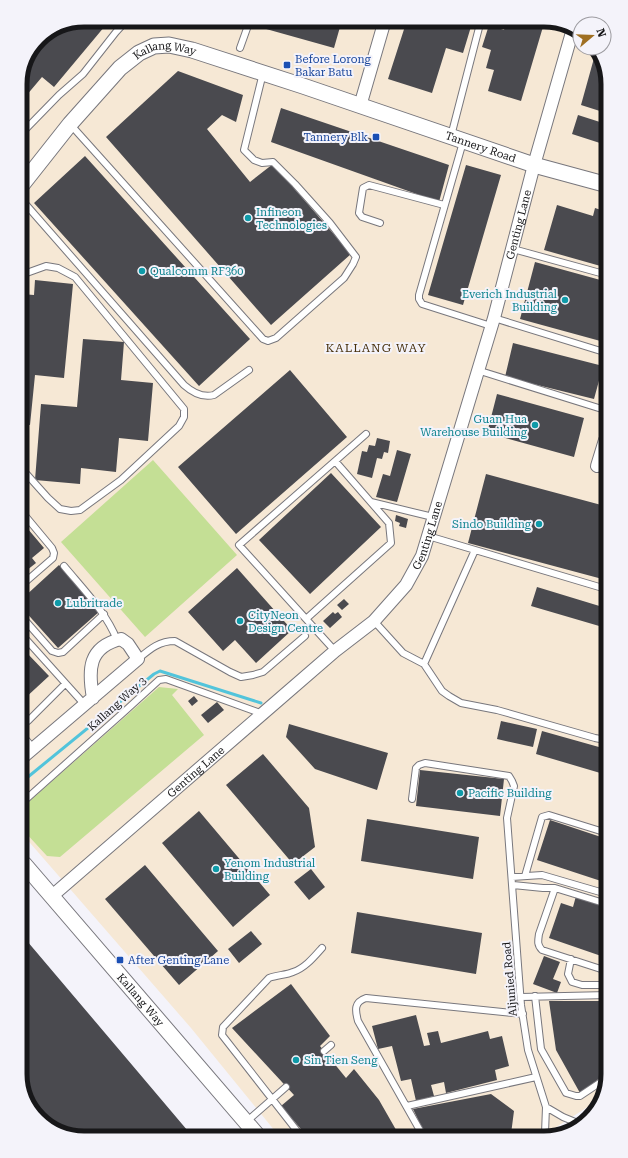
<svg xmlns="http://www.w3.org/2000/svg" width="628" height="1158" font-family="'Roboto Serif',serif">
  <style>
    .industrial { fill: #f6e8d5 }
    .green { fill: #c4df95 }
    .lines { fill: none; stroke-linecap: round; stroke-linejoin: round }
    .stream { stroke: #52c4db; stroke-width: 3 }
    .building { fill: #4a4a4f }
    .service-casing { stroke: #78777d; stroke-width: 8 }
    .minor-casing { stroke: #78777d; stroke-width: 14 }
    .tertiary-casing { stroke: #78777d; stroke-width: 17 }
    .service { stroke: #fff; stroke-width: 6 }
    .minor { stroke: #fff; stroke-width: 12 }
    .tertiary { stroke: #fff; stroke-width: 15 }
    .transit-dot { fill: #1a4fb4; stroke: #f4f3fa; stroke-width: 1.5 }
    .culture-dot { fill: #0f9aa8; stroke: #f4f3fa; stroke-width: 1.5 }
    .labels { text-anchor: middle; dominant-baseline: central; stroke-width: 4; stroke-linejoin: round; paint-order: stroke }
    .street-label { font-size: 11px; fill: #171719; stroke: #f4f3fa }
    .transit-label { font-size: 11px; fill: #164399; stroke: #f4f3fa; text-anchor: start }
    .culture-label { font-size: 11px; fill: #0d838f; stroke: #f4f3fa; text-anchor: start }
    .neighbourhood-label { font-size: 12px; letter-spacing: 1px; fill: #47300c; stroke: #f4f3fa }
    .rim { fill: none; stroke: #171719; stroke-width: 5 }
  </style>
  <rect width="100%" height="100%" fill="#f4f3fa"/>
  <!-- industrial -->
  <path class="industrial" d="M84 20H548L580 32V48H594L603 60 608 1074 600 1099 547 1133 279 1136 191 1028 24 836 20 80 39 39Z"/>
  <!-- green -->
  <path class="green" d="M153 460 237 555 145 637 61 542Z
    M159 687 178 689 172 695 204 735 60 857 47 856 24 831V806Z"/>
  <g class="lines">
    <!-- stream -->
    <path class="stream" d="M23 781 154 674 160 671 261 703"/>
  </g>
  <!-- building -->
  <path class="building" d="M84 20H110L54 87 42 77 20 103V80L39 39Z
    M260 20H342L334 48 259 27Z
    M407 20H473L463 53 446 48 432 93 388 79Z
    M507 20H545L521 101 488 91 494 70 486 68 491 50 482 47 489 25 504 30Z
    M596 51 603 60V112L581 105Z
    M178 71 243 95 236 122 222 115 207 129 250 182 273 164 351 254 271 325 106 137Z
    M281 108 449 165 439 202 271 142Z
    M578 115 603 123V144L572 134Z
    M85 156 250 339 199 386 34 203Z
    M466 165 501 175 463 305 428 295Z
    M557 205 593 216 595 208 604 211V267L544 250Z
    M535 262 604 281V342L520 319Z
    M35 280 73 284 64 378 35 375 30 425 22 424 21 294 34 295Z
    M83 339 124 342 121 380 153 383 148 441 119 438 116 472 81 468 80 484 35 480 41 404 77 407Z
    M513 343 603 366 594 399 505 377Z
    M290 370 347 437 236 534 178 467Z
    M497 394 584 418 574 457 487 433Z
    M377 438 390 441 388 453 384 452 382 459 377 458 372 478 357 474 362 451 367 452 369 445 375 446Z
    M397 450 411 454 397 502 376 497 383 474 390 476Z
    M331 473 381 527 310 594 259 540Z
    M486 474 605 506 606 580 468 543Z
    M396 515 408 519 406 528 399 526 400 523 395 521Z
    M22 522 44 548 32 558 36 563 22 574Z
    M59 565 100 611 58 648 23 609V598Z
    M237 568 292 630 256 663 235 640 223 651 188 612Z
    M537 587 606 608V628L531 606Z
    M344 599 349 604 342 610 337 605Z
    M333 612 335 614 338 612 342 617 330 628 323 621Z
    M23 638 31 648 26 652 49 676 23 700Z
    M194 696 198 701 192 706 188 701Z
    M217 702 224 710 208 723 201 715Z
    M501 721 537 729 533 747 497 739Z
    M289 724 388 753 377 790 315 769 286 737Z
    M542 731 606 749 607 775 536 754Z
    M263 754 309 808 315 847 293 864 226 785Z
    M420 770 504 779 500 816 416 806Z
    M199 811 270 895 233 927 162 843Z
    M367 819 479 837 473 879 361 861Z
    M550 820 607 839V883L537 860Z
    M145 865 218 951 179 985 105 899Z
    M311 869 325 887 309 900 294 882Z
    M576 896 607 906V958L549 938 561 903 573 907Z
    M357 912 482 933 476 974 351 953Z
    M251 931 262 944 239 963 228 949Z
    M27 941 116 1046 193 1137 80 1138 48 1127 25 1098 24 944Z
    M544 956 560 962 553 979 561 982 557 993 533 984Z
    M291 984 330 1036 320 1046 346 1078 354 1069 379 1100 399 1135 307 1136 281 1106 294 1095 232 1028Z
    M549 1001H608V1072L580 1093 556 1050Z
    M416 1015 424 1046 430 1045 427 1033 438 1031 441 1043 488 1031 490 1039 502 1036 509 1066 495 1070 497 1080 446 1093 444 1082 431 1085 434 1096 416 1101 411 1079 401 1081 392 1046 378 1049 372 1026Z
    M491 1094 514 1111 511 1134H425L413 1109Z"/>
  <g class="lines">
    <!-- service casing -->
    <g class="service-casing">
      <path id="service" d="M240 48 250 20
        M70 124 263 339 268 341 276 338 344 278 353 264 356 257 330 223 295 184 273 162 262 163 254 160 244 150 263 73
        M20 135 59 95 83 74 116 32 127 20
        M451 136 481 20
        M463 142 419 295V299L422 304 491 326
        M21 199 184 385C193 393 203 398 214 395L249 370
        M380 223 362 217 359 213 363 188 369 185 444 205
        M513 249 604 274
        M21 275 46 266 58 268 75 277 184 409V417L179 426 121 480 80 510 71 511 60 509 48 498 22 469
        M494 318 604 352
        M477 370 605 410
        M371 502 433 517
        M22 512 52 548 54 553 53 558 23 584
        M428 536 606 589
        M64 566C83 589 106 612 117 640
        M23 618 52 651 58 653 63 652 104 614
        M306 619 391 543 389 523 335 461
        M374 621 403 653 424 664 442 691 449 696 461 703 497 710 595 738 600 739 606 738
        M23 636 85 705
        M335 651 239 545 366 434
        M138 659C150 649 159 641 175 641L230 672 241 677 253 675 263 672 305 636
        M424 664 475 550
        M28 721 65 684
        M23 736 33 748
        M412 799 416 768 419 765 425 763 509 776 512 781 514 786 507 818 521 1005 528 1050 546 1107 545 1133
        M24 801 125 711 159 680 166 679 263 714
        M525 876 542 817 549 815 607 833
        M512 877 542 875 607 894
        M513 885 543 888H555L607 904
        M555 888 539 934C538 941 537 945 542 950L607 971
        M571 959 568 974 572 982 582 985H608
        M535 996 541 1049 566 1093 576 1096H580L607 1078
        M521 997 608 995
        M324 1051 331 1045
        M407 1106 536 1077
        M546 1107 563 1117 580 1124
        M246 1122 286 1087
        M422 1134 358 1021C355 1010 354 1002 366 998L523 1014
        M301 1136 222 1035 223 1027 269 978C277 975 286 975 293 972 305 968 314 957 322 948"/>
    </g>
    <!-- minor casing -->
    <g class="minor-casing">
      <g id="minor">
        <path d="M360 106 385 20"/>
        <path d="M597 466 605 440"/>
        <path d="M23 757 138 659 128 644 121 639C88 647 88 670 93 698"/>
        <path id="s1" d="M52 896 335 651 374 621 406 585 422 556 494 318 534 165 573 29"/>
      </g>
    </g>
    <!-- tertiary casing -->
    <g class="tertiary-casing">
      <g id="tertiary">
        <path id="s2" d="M21 186 70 124 120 68 139 53 154 46 169 45 192 50 303 86 534 165 604 184"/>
        <path id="s3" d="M24 864 258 1136"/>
      </g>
    </g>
    <!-- service -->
    <use href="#service" class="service"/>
    <!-- minor -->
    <use href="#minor" class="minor"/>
    <!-- tertiary -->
    <use href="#tertiary" class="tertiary"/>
  </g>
  <!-- markers -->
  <g class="transit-dot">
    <rect x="283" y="61" width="8" height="8" rx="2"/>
    <rect x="372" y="133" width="8" height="8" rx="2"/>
    <rect x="116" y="956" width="8" height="8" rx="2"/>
  </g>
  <g class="culture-dot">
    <circle cx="248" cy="218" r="4"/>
    <circle cx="142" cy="271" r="4"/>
    <circle cx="565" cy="300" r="4"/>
    <circle cx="535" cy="425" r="4"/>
    <circle cx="539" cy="524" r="4"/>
    <circle cx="58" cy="603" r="4"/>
    <circle cx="240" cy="621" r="4"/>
    <circle cx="460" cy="793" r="4"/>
    <circle cx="216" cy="869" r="4"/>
    <circle cx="296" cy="1060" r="4"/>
  </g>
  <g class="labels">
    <!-- street labels -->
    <g class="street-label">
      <text stroke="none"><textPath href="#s2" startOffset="205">Kallang Way</textPath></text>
      <text stroke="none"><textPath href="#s2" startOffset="538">Tannery Road</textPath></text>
      <text stroke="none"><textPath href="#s1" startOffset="850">Genting Lane</textPath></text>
      <text stroke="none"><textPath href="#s1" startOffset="526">Genting Lane</textPath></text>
      <text transform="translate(117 704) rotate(-42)">Kallang Way 3</text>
      <text stroke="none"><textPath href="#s1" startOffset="190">Genting Lane</textPath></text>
      <text transform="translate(510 979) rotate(-95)">Aljunied Road</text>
      <text stroke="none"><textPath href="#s3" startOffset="179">Kallang Way</textPath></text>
    </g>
    <!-- transit labels -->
    <g class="transit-label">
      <text x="295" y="59">Before Lorong<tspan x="295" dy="13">Bakar Batu</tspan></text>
      <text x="368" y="137" text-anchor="end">Tannery Blk</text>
      <text x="128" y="960">After Genting Lane</text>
    </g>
    <!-- culture labels -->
    <g class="culture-label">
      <text x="256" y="212">Infineon<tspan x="256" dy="13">Technologies</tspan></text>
      <text x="150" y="271">Qualcomm RF360</text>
      <text x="557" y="294" text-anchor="end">Everich Industrial<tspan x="557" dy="13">Building</tspan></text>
      <text x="527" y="419" text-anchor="end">Guan Hua<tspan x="527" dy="13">Warehouse Building</tspan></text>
      <text x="531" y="524" text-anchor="end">Sindo Building</text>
      <text x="66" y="603">Lubritrade</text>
      <text x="248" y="615">CityNeon<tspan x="248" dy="13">Design Centre</tspan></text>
      <text x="468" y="793">Pacific Building</text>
      <text x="224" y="863">Yenom Industrial<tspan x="224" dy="13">Building</tspan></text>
      <text x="304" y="1060">Sin Tien Seng</text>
    </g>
    <!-- neighbourhood labels -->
    <g class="neighbourhood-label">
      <text x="376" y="348">KALLANG WAY</text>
    </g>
  </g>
  <!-- crop -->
  <path d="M0 0H628V1158H0ZM84 27H544A57 57 0 0 1 601 84V1074A57 57 0 0 1 544 1131H84A57 57 0 0 1 27 1074V84A57 57 0 0 1 84 27Z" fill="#f4f3fa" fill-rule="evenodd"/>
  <path class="rim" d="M84 27H544A57 57 0 0 1 601 84V1074A57 57 0 0 1 544 1131H84A57 57 0 0 1 27 1074V84A57 57 0 0 1 84 27Z"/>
  <!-- north arrow -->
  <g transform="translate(592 36) rotate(71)"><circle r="19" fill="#f4f3fa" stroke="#9c9ba0"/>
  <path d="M0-3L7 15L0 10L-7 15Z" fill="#9f6f22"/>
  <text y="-6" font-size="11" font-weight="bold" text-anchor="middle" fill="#171719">N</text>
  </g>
</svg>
